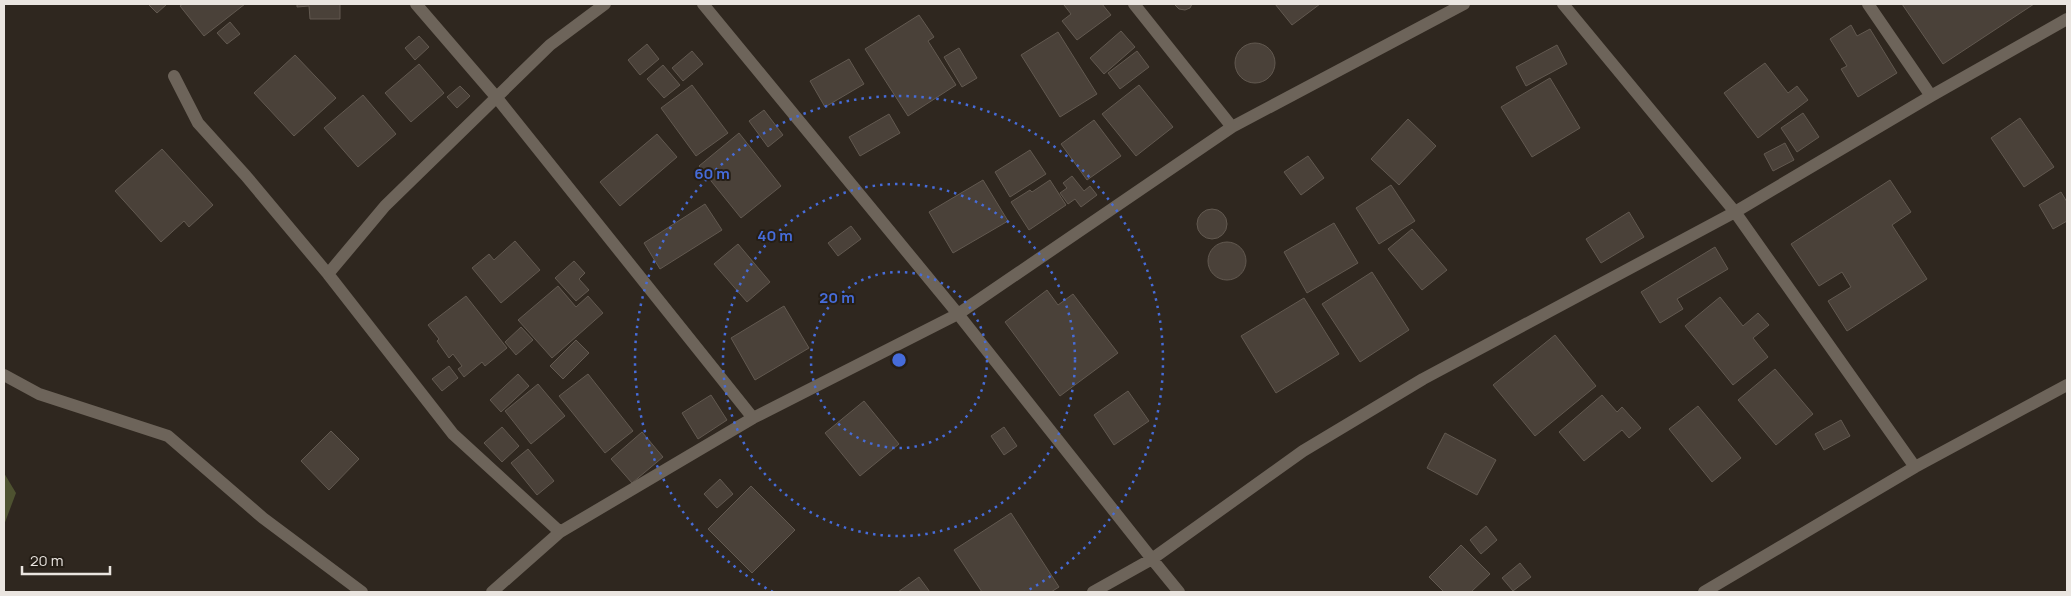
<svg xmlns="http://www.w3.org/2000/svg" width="2071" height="596" font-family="Manrope,sans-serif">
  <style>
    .green { fill: #4e5230 }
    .building { fill: #4a4139; stroke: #625950 }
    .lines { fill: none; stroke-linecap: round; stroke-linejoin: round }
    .minor { stroke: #6d645a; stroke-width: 12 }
    .ring { fill: none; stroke: #466cda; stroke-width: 2.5; stroke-dasharray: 2.5 5 }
    .centre { fill: #466cda; stroke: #251e16; stroke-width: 2.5 }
    .ring-label { font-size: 15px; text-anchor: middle; font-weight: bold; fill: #466cda; stroke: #251e16; stroke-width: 4; stroke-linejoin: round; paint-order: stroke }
  </style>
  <rect width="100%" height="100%" fill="#2f271f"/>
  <!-- green -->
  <path class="green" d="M4 473 16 493 4 525Z"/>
  <!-- building -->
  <path class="building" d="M148 4H167L157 13Z
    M183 4H245L204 36 180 6Z
    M297 4H340V19H310L309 6 297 7Z
    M1066 4H1102L1111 15 1077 40 1062 21 1071 14 1064 5Z
    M1174 4H1192L1190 8 1185 10 1179 9Z
    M1275 4H1320L1292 25Z
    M1902 4H2034L1943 64Z
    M919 15 934 37 928 41 956 85 908 116 865 49Z
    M230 22 240 34 227 44 217 33Z
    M1851 25 1857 36 1870 29 1897 73 1858 97 1841 69 1847 66 1830 39Z
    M1121 31 1135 47 1104 74 1090 58Z
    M1058 32 1097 94 1060 117 1021 55Z
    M419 36 429 47 415 60 405 48Z
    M1235 63a20 20 0 1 1 40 0a20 20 0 1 1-40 0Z
    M647 44 659 59 640 75 628 60Z
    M1557 45 1567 64 1526 86 1516 67Z
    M959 48 977 78 962 87 944 57Z
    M692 51 703 64 683 81 672 68Z
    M1137 51 1149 67 1120 89 1108 73Z
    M295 55 336 98 294 136 254 93Z
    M849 59 864 84 825 107 810 81Z
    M1765 63 1788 93 1797 86 1808 100 1758 138 1724 93Z
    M419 64 444 93 411 122 385 93Z
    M663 65 680 85 664 98 647 79Z
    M1550 78 1580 128 1532 157 1501 107Z
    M692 85 728 133 696 156 661 108Z
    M1139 85 1173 127 1136 156 1102 114Z
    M460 86 470 96 457 108 447 97Z
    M363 95 396 134 358 167 324 128Z
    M764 110 783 135 768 147 749 121Z
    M1803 113 1819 137 1797 152 1781 128Z
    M889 114 900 133 860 156 849 137Z
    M2020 118 2054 167 2024 187 1991 138Z
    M1408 119 1436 146 1399 185 1371 159Z
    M1094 120 1121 156 1087 180 1061 144Z
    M739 133 781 186 741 218 699 166Z
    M657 134 677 157 620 206 600 182Z
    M1785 143 1794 160 1773 171 1764 154Z
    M162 149 213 205 189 227 184 221 161 242 115 191Z
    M1030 150 1046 174 1010 197 995 172Z
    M1308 156 1324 178 1301 195 1284 172Z
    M1072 176 1084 191 1090 186 1097 195 1081 207 1075 199 1068 204 1060 193 1067 188 1063 183Z
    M983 180 1008 221 953 253 929 212Z
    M1050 180 1066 205 1029 230 1011 202 1030 190 1032 192Z
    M1890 180 1911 212 1892 225 1927 279 1847 331 1828 301 1851 287 1842 272 1819 286 1791 244Z
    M1391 185 1415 221 1379 244 1356 208Z
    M2061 192 2067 202V221L2053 229 2039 205Z
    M705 204 722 230 660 269 644 243Z
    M1197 224a15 15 0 1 1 30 0a15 15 0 1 1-30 0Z
    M1629 212 1644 237 1601 263 1586 239Z
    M1334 223 1358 263 1307 293 1284 252Z
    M851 226 861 239 838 256 828 243Z
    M1412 229 1447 270 1422 290 1388 249Z
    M515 241 540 270 501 303 472 268 489 254 494 260Z
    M1208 261a19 19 0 1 1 38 0a19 19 0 1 1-38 0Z
    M738 244 770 282 747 302 714 264Z
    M1715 247 1728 269 1677 299 1683 309 1660 323 1641 292Z
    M574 261 585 273 579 279 589 290 576 301 555 278Z
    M1372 272 1409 330 1360 362 1322 304Z
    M558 286 576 307 588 296 603 313 552 358 518 320Z
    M1047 290 1058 305 1073 294 1118 353 1060 396 1005 322Z
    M466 296 507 348 485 366 482 362 464 377 458 369 462 366 453 354 449 358 437 341 439 339 428 325Z
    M1720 297 1743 326 1758 313 1769 325 1753 338 1768 357 1733 385 1685 326Z
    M1304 298 1339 354 1276 393 1241 336Z
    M784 306 809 348 755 380 731 338Z
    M521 327 533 340 516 355 505 342Z
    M1555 335 1596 386 1535 436 1493 385Z
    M576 340 589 353 563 379 550 366Z
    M449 366 458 378 442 391 432 379Z
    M1775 369 1813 414 1776 445 1738 400Z
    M518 374 529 386 501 412 490 400Z
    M588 374 633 431 605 453 559 396Z
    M538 384 565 416 531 444 505 411Z
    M1128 391 1149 421 1114 445 1094 415Z
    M711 395 727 420 698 439 682 413Z
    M1602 395 1617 412 1622 407 1641 428 1629 438 1622 430 1584 461 1559 432Z
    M864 401 899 444 860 476 825 433Z
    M1698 406 1741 458 1712 482 1669 429Z
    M1841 420 1850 436 1824 450 1815 434Z
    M502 427 519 446 502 462 484 443Z
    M1004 427 1017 446 1004 455 991 436Z
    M331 431 359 459 329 490 301 461Z
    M642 432 663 457 632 483 611 459Z
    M1445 433 1496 460 1477 495 1427 468Z
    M528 449 554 481 537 495 511 463Z
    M720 479 733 494 717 508 704 494Z
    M751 486 795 530 752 573 708 529Z
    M1011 513 1059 587 1051 592H982L954 550Z
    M1486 526 1497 540 1481 554 1470 540Z
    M1461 545 1490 574 1471 592H1444L1429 577Z
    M1520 563 1531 577 1513 591 1502 578Z
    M919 577 930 592H898Z"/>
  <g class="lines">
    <!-- minor -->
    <path class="minor" d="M416 4 497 98 753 418
      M703 4 958 314 1152 559 1093 592
      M1134 4 1232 127
      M1563 4 1735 212 1915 467
      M1868 4 1931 96
      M174 76 198 123 246 176 328 274 453 434 560 532
      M328 274 385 206 550 45 605 4
      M4 375 39 394 168 436 263 518 362 592
      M492 592 560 532 753 418 958 314 1232 127 1464 4
      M1179 592 1152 559 1303 451 1423 379 1735 212 1931 96 2067 19
      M1704 592 1915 467 2067 385"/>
  </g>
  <!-- distance rings -->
  <g class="ring">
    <circle cx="899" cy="360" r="88"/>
    <circle cx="899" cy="360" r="176"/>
    <path d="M773 592A264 264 0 1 1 1025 592"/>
  </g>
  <circle cx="899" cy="360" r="8" class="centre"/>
  <g class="ring-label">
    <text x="712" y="179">60 m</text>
    <text x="775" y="241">40 m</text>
    <text x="837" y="303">20 m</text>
  </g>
  <!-- border -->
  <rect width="2071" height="596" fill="none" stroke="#eae5e0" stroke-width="10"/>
  <!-- scale -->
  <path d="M22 566v8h88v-8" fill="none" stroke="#eae5e0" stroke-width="2.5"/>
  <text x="30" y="566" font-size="15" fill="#eae5e0" stroke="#251e16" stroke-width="4" paint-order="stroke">20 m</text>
</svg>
